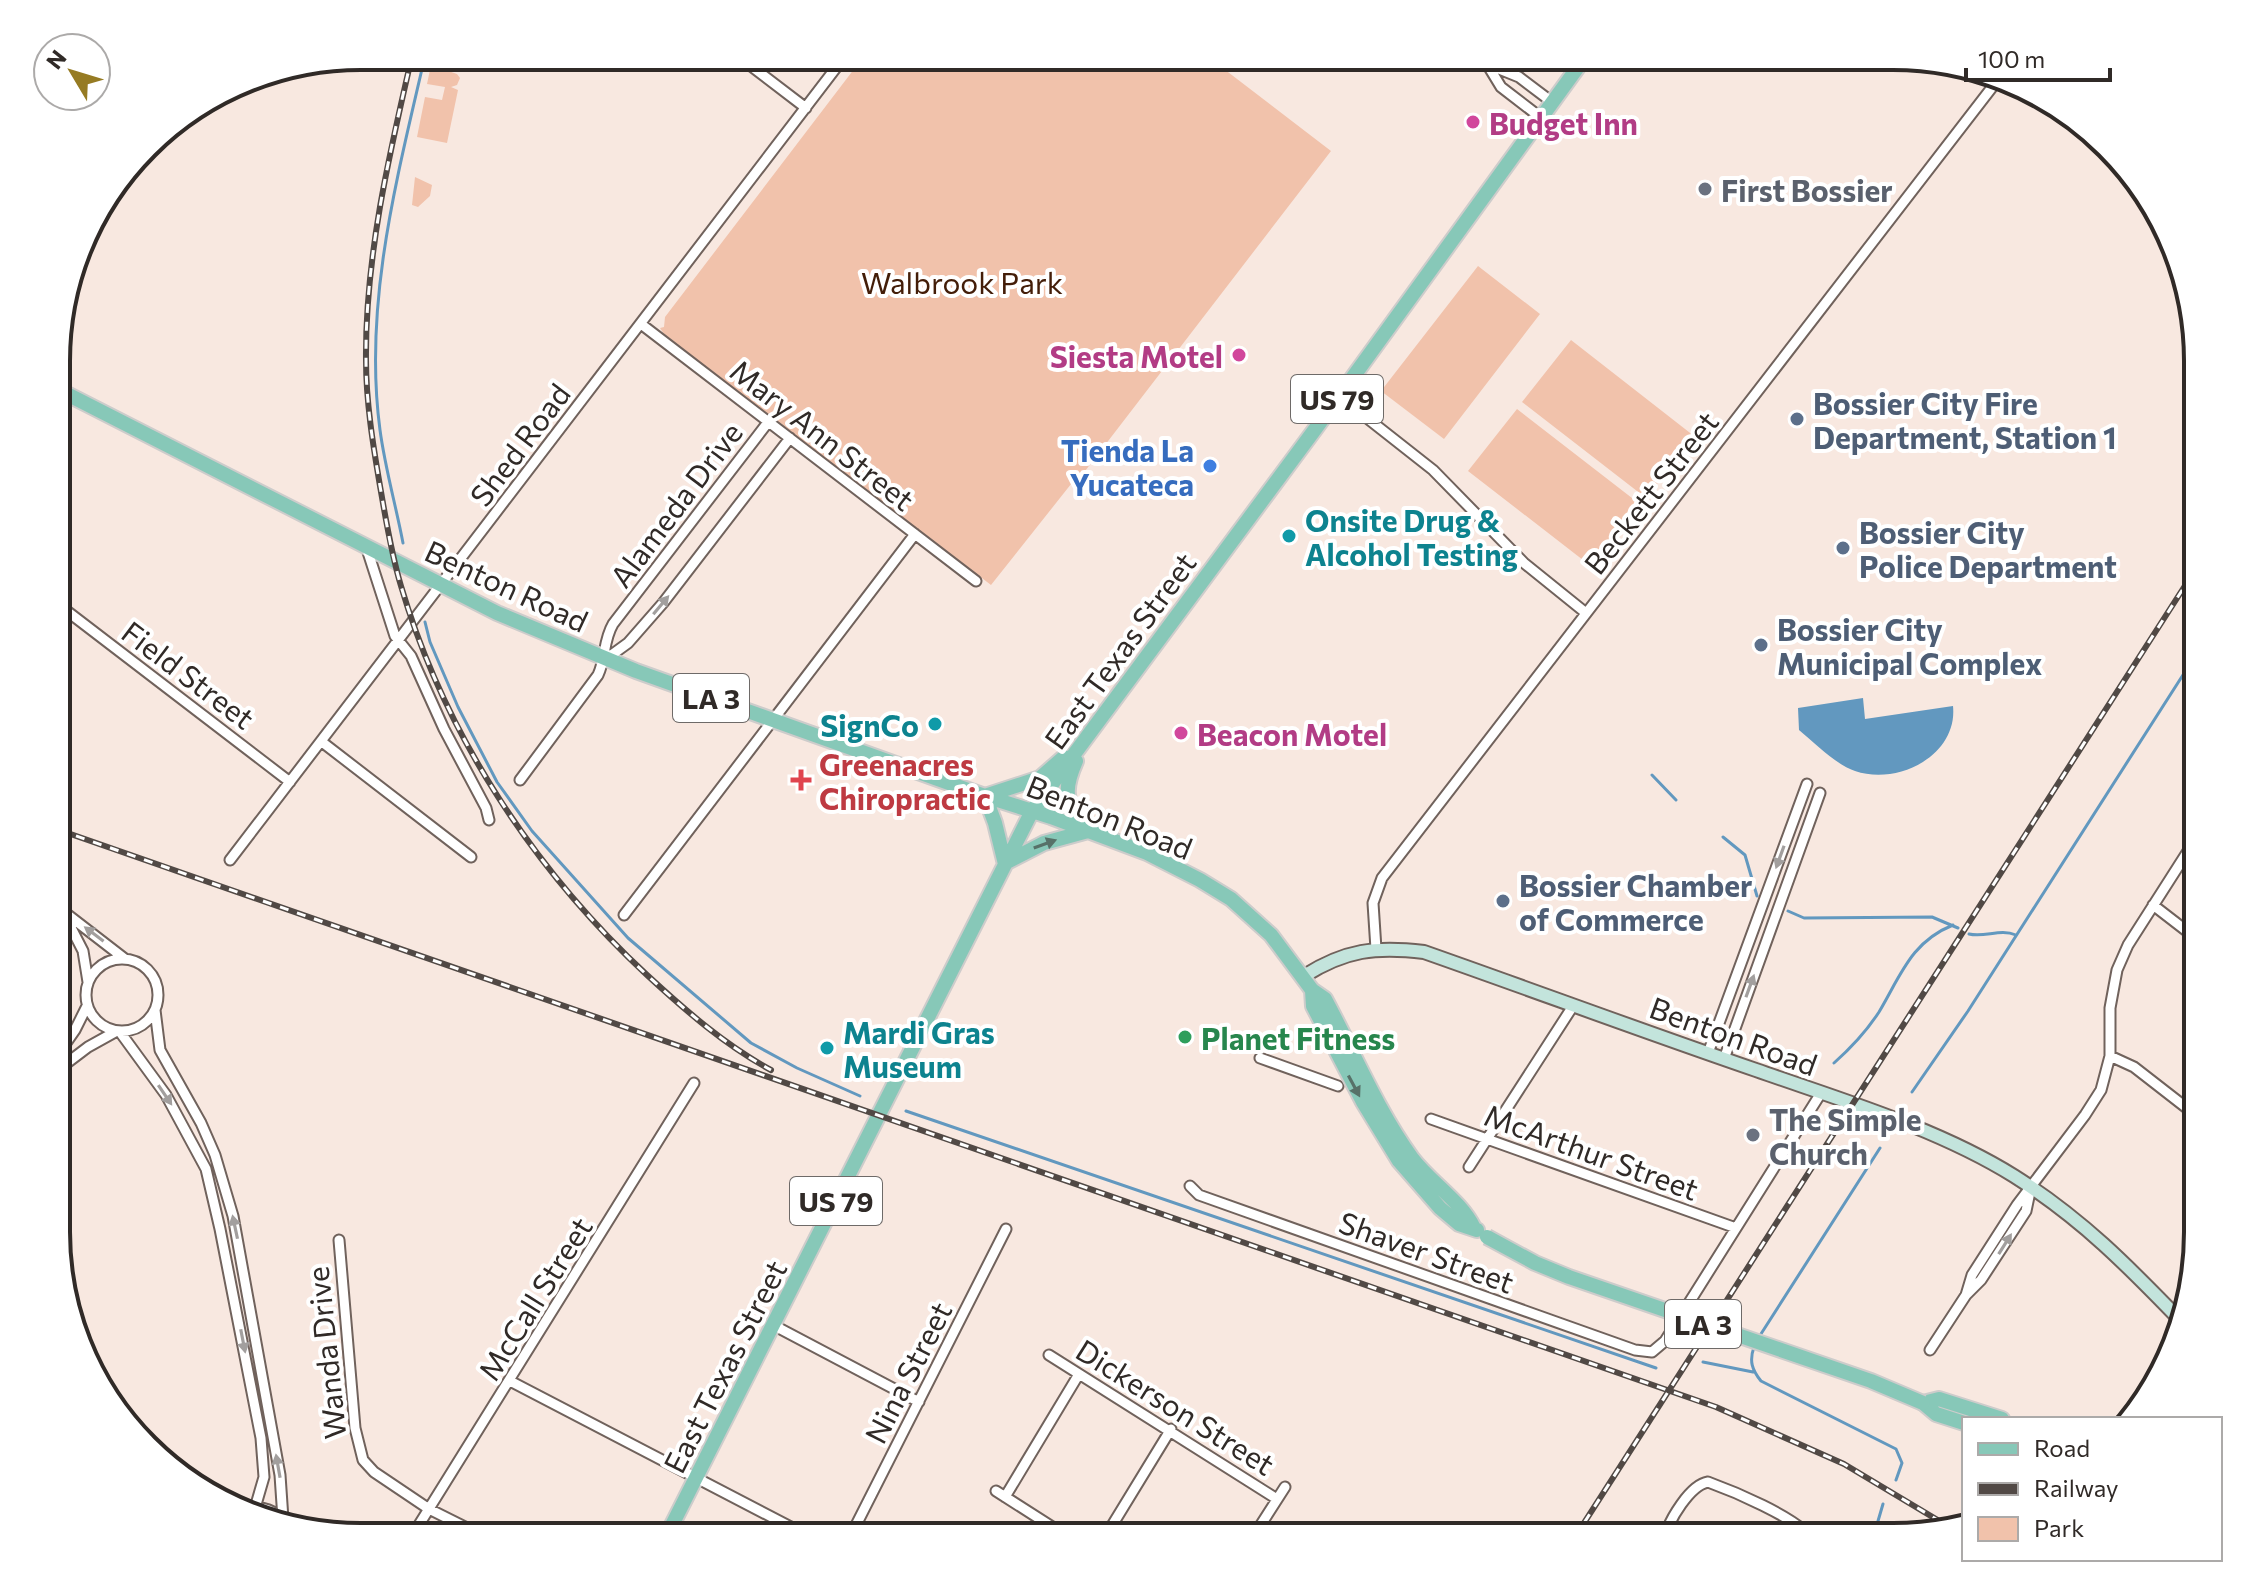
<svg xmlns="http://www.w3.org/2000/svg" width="2254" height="1593" font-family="Commissioner,sans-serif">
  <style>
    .green { fill: #f1c2ab }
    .water { fill: #6298bf }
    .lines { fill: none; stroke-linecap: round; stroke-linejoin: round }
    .stream { stroke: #6298bf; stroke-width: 3 }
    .minor-casing { stroke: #70625c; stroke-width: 13 }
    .secondary-casing { stroke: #70625c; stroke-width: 16 }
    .primary-casing { stroke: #cdcccb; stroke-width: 18 }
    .minor { stroke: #fff; stroke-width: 9 }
    .secondary { stroke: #c3e4dc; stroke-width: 12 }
    .primary { stroke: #87c8b8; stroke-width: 14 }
    .rail-casing { stroke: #514945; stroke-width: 6 }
    .rail { stroke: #fff; stroke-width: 3; stroke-dasharray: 9; stroke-linecap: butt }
    .primary-bridge-casing { stroke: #cdcccb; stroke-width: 18; stroke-linecap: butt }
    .primary-bridge { stroke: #87c8b8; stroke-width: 14 }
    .oneway { fill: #a29f9e }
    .oneway2 { fill: #577168 }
    .hotel-dot { fill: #d1479c; stroke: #fff; stroke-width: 3 }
    .worship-dot { fill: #6b7280; stroke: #fff; stroke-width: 3 }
    .service-dot { fill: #5c6f8a; stroke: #fff; stroke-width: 3 }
    .shop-dot { fill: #3f7fe0; stroke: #fff; stroke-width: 3 }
    .culture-dot { fill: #0f9aa8; stroke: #fff; stroke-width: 3 }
    .health-dot { fill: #e0444e; stroke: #fff; stroke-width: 3 }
    .leisure-dot { fill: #2e9e5b; stroke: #fff; stroke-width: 3 }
    .labels { text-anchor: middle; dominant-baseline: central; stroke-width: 8; stroke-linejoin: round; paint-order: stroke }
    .shield { fill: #fff; stroke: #6e6a68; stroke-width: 2 }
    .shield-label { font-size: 28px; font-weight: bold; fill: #302a27 }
    .hotel-label { font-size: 30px; font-weight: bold; fill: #b23c85; stroke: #fff; text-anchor: start }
    .worship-label { font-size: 30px; font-weight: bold; fill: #5b616d; stroke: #fff; text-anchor: start }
    .park-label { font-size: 30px; fill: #431d08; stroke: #fff }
    .service-label { font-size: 30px; font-weight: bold; fill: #4e5e75; stroke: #fff; text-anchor: start }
    .street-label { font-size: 30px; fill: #302a27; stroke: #fff }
    .shop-label { font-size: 30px; font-weight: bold; fill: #366cbe; stroke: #fff; text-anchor: end }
    .culture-label { font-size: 30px; font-weight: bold; fill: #0d838f; stroke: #fff; text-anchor: start }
    .health-label { font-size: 30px; font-weight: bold; fill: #be3a42; stroke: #fff; text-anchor: start }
    .leisure-label { font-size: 30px; font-weight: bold; fill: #27864d; stroke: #fff; text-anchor: start }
    .rim { fill: none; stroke: #302a27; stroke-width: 4 }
  </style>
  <rect width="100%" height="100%" fill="#f8e8e0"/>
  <!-- green -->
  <path class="green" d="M864 56H1207L1331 151 1082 475 1079 474 991 585 664 334 660 328 664 327 665 317Z
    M431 65 457 74 460 78 457 85 451 87 458 90 447 143 417 137 425 97 442 100 445 87 427 84Z
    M415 177 432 185 430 196 418 207 412 205Z
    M1478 266 1540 314 1444 439 1381 391Z
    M1571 340 1694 436 1646 498 1522 402Z
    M1517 409 1641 505 1592 567 1468 471Z"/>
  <!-- water -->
  <path class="water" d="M1863 698 1865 719 1953 706C1958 755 1898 786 1855 771 1835 764 1816 744 1799 730L1798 708Z"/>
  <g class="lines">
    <!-- stream -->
    <path class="stream" d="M403 543C396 506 385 468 380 430 363 304 397 178 425 56
      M425 622 430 642 458 707 497 782 532 831 628 938 751 1043 797 1068 860 1096
      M1652 775 1676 800
      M1723 837 1745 855 1757 896
      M1788 911 1804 918 1932 917 1958 928
      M1969 934C1985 938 2000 928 2016 935
      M1834 1063C1852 1047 1866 1032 1879 1012 1901 975 1911 942 1953 925
      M1912 1092 1968 1011 2197 653
      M906 1111 1656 1368
      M1759 1337 1880 1148
      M1754 1347C1749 1361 1752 1370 1761 1381L1896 1449 1902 1463 1896 1480
      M1703 1362 1753 1372
      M1877 1537 1878 1521 1883 1504"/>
    <!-- minor casing -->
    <g class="minor-casing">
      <path id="minor" d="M738 56 806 108
        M1477 56 1487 64 1519 77 1552 102
        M1487 64 1501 87 1540 117
        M641 324 976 581
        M1339 396 1433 470 1524 563 1586 613
        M366 546 395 636 411 656 444 729 486 808 489 820
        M59 605 290 782
        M606 659 628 643 663 603 790 438
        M322 742 471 857
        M520 780 598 675C606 658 603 641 613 624L769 421
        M230 860 845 56
        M2153 905 2197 939
        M59 908 125 959
        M64 914 83 951 88 982
        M624 915 915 534
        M1376 949 1373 903 1382 878 2000 77
        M86 995a36 36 0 1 1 72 0a36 36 0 1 1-72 0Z
        M155 1010 160 1050 201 1123 215 1155 233 1216 280 1475 283 1519
        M120 1032 166 1095 206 1169 220 1229 261 1438 264 1477 255 1508
        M59 1053 75 1030 87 1006
        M1708 1053 1807 784
        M2110 1056 2134 1067 2197 1116
        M1260 1058 1338 1086
        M1724 1059 1820 793
        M59 1069 88 1047 115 1032
        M1431 1119 1736 1228
        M1469 1167 1573 1006
        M1190 1186 1199 1195 1635 1350 1652 1352 1665 1341 1821 1093
        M339 1240 355 1428 363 1460 374 1472 429 1509 483 1536
        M1966 1295 1972 1275 2017 1205 2085 1115 2101 1090 2110 1056V1008L2117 970 2128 945 2197 837
        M773 1325 919 1402
        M1930 1350 1966 1295 1981 1280 2026 1211 2031 1187
        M1049 1355 1277 1499
        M510 1381 810 1537
        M996 1491 1068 1537
        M1005 1497 1079 1374
        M245 1511C261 1504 278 1510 287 1526
        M412 1536 694 1083
        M850 1537 1006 1229
        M1105 1537 1171 1429
        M1253 1537 1285 1487
        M1665 1537C1669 1520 1690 1485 1708 1482 1733 1491 1795 1517 1810 1537"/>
    </g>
    <!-- secondary casing -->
    <g class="secondary-casing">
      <path id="secondary" d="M1304 976C1345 950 1376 946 1424 952 1535 991 1645 1032 1756 1070 1841 1100 1937 1128 2014 1176 2082 1219 2128 1266 2183 1323"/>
    </g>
    <!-- primary casing -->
    <g class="primary-casing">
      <path id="primary" d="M59 390 497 613 636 671 985 796 1051 817 1147 853 1200 880 1231 899 1271 935 1312 990 1325 999C1353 1051 1377 1110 1412 1158 1431 1183 1461 1201 1474 1228
        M1076 761C1061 795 1067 802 1088 831
        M985 796 1040 778 1064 757
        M985 796 995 823 1005 864
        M1005 863 1044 843 1088 831
        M1312 990 1313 1006 1363 1102 1399 1161 1440 1208 1459 1224 1477 1230
        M1923 1403 1939 1399 2002 1419
        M1923 1403 1936 1414 1964 1423
        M666 1537 1032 811 1316 428 1586 56"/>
    </g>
    <!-- minor -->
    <use href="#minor" class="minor"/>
    <!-- secondary -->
    <use href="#secondary" class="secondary"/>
    <!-- primary -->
    <use href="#primary" class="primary"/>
    <!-- rail casing -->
    <g class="rail-casing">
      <path id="rail" d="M412 56C389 155 365 258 366 360 366 402 373 445 380 486 386 520 391 553 401 586 445 735 534 870 647 975 686 1011 725 1045 771 1070
        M59 830 1716 1407 1844 1464 1946 1525
        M1575 1537 2197 567"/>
    </g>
    <!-- rail -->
    <use href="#rail" class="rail"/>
    <!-- primary-bridge casing -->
    <g class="primary-bridge-casing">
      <path id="primary-bridge" d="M1487 1237 1535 1263 1569 1277 1871 1381 1923 1403"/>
    </g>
    <!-- primary-bridge -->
    <use href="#primary-bridge" class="primary-bridge"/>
  </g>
  <!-- one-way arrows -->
  <defs><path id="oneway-solid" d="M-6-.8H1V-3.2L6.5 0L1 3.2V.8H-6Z" transform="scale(2)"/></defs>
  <g class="oneway">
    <use href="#oneway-solid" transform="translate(661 605) rotate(-50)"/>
    <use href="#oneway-solid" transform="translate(1780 857) rotate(110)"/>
    <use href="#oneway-solid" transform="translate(94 934) rotate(-143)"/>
    <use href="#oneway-solid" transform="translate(1750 986) rotate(-70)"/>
    <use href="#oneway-solid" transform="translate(165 1095) rotate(56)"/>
    <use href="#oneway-solid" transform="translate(235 1227) rotate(-102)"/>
    <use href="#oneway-solid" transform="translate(2005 1244) rotate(-58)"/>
    <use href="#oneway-solid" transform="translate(243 1341) rotate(79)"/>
    <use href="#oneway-solid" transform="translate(278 1466) rotate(-100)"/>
  </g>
  <g class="oneway2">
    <use href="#oneway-solid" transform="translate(1045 844) rotate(-20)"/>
    <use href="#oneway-solid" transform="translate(1354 1086) rotate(62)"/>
  </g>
  <!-- markers -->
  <g class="hotel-dot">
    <circle cx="1473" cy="122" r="8"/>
    <circle cx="1239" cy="355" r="8"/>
    <circle cx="1181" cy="733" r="8"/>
  </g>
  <g class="worship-dot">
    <circle cx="1705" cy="189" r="8"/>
    <circle cx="1753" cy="1135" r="8"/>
  </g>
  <g class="service-dot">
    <circle cx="1797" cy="419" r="8"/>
    <circle cx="1843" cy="548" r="8"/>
    <circle cx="1761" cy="645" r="8"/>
    <circle cx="1503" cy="901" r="8"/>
  </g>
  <circle class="shop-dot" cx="1210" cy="466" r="8"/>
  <g class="culture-dot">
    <circle cx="1289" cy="536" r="8"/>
    <circle cx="935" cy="724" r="8"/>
    <circle cx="827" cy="1048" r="8"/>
  </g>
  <path class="health-dot" d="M797 768h8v8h8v8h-8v8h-8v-8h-8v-8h8z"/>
  <circle class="leisure-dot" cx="1185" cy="1037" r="8"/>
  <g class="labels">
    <!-- shield labels -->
    <g class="shield">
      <rect x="1291" y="375" width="92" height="48" rx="6"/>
      <rect x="673" y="674" width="76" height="48" rx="6"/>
      <rect x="790" y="1177" width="92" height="48" rx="6"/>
      <rect x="1665" y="1300" width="76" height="48" rx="6"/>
    </g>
    <g class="shield-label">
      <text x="1337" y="399">US 79</text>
      <text x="711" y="698">LA 3</text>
      <text x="836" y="1201">US 79</text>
      <text x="1703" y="1324">LA 3</text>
    </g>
    <!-- hotel labels -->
    <g class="hotel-label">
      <text x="1489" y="122">Budget Inn</text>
      <text x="1223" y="355" text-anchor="end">Siesta Motel</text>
      <text x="1197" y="733">Beacon Motel</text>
    </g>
    <!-- worship labels -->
    <g class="worship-label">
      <text x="1721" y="189">First Bossier</text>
      <text x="1769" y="1118">The Simple<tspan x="1769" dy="34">Church</tspan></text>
    </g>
    <!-- park labels -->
    <g class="park-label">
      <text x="962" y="281">Walbrook Park</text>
    </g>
    <!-- service labels -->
    <g class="service-label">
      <text x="1813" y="402">Bossier City Fire<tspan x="1813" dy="34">Department, Station 1</tspan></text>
      <text x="1859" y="531">Bossier City<tspan x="1859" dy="34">Police Department</tspan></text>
      <text x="1777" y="628">Bossier City<tspan x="1777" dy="34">Municipal Complex</tspan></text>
      <text x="1519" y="884">Bossier Chamber<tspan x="1519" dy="34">of Commerce</tspan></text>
    </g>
    <!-- street labels -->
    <g class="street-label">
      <text transform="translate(823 434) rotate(38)">Mary Ann Street</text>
      <text transform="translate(519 444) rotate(-53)">Shed Road</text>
      <text transform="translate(1650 492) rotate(-52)">Beckett Street</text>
      <text transform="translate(675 504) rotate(-53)">Alameda Drive</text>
      <text transform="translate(507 585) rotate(25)">Benton Road</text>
      <text transform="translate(1119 650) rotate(-54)">East Texas Street</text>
      <text transform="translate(189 674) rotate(37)">Field Street</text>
      <text transform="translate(1110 816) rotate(22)">Benton Road</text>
      <text transform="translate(1734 1035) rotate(20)">Benton Road</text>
      <text transform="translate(1592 1151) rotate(20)">McArthur Street</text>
      <text transform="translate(1427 1251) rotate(20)">Shaver Street</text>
      <text transform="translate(534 1298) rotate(-58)">McCall Street</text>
      <text transform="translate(325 1353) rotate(-96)">Wanda Drive</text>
      <text transform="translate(724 1366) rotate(-63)">East Texas Street</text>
      <text transform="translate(907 1372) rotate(-63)">Nina Street</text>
      <text transform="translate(1176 1406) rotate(32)">Dickerson Street</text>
    </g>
    <!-- shop labels -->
    <g class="shop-label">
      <text x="1194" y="449">Tienda La<tspan x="1194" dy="34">Yucateca</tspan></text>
    </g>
    <!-- culture labels -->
    <g class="culture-label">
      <text x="1305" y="519">Onsite Drug &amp;<tspan x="1305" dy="34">Alcohol Testing</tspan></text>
      <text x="919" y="724" text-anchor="end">SignCo</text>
      <text x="843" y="1031">Mardi Gras<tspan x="843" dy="34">Museum</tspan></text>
    </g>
    <!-- health labels -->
    <g class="health-label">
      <text x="819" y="763">Greenacres<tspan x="819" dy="34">Chiropractic</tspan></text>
    </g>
    <!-- leisure labels -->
    <g class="leisure-label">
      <text x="1201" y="1037">Planet Fitness</text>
    </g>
  </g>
  <!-- crop -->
  <path d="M0 0H2254V1593H0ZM361 70H1893A291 291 0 0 1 2184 361V1232A291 291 0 0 1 1893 1523H361A291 291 0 0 1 70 1232V361A291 291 0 0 1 361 70Z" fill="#fff" fill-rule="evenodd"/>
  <path class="rim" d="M361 70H1893A291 291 0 0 1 2184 361V1232A291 291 0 0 1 1893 1523H361A291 291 0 0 1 70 1232V361A291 291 0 0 1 361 70Z"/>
  <!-- legend -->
  <rect x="1962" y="1417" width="260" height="144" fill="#ffffff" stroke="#acaaa9" stroke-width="2"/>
  <rect x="1978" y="1443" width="40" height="12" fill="#87c8b8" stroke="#acaaa9" stroke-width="2"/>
  <text x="2034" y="1457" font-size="24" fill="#302a27">Road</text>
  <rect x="1978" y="1483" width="40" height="12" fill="#514945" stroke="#acaaa9" stroke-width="2"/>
  <text x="2034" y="1497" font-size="24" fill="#302a27">Railway</text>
  <rect x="1978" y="1517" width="40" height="24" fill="#f1c2ab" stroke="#acaaa9" stroke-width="2"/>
  <text x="2034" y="1537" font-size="24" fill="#302a27">Park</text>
  <!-- north arrow -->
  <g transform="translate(72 72) rotate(308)"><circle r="38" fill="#ffffff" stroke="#acaaa9" stroke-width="2"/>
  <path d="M0-6L14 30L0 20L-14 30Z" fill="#967b23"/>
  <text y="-12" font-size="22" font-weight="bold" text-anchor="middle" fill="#302a27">N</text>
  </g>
  <!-- scale -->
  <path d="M1966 68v12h144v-12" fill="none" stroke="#302a27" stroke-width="4"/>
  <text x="1978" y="68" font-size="24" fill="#302a27" stroke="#ffffff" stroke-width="6" paint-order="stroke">100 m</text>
</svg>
